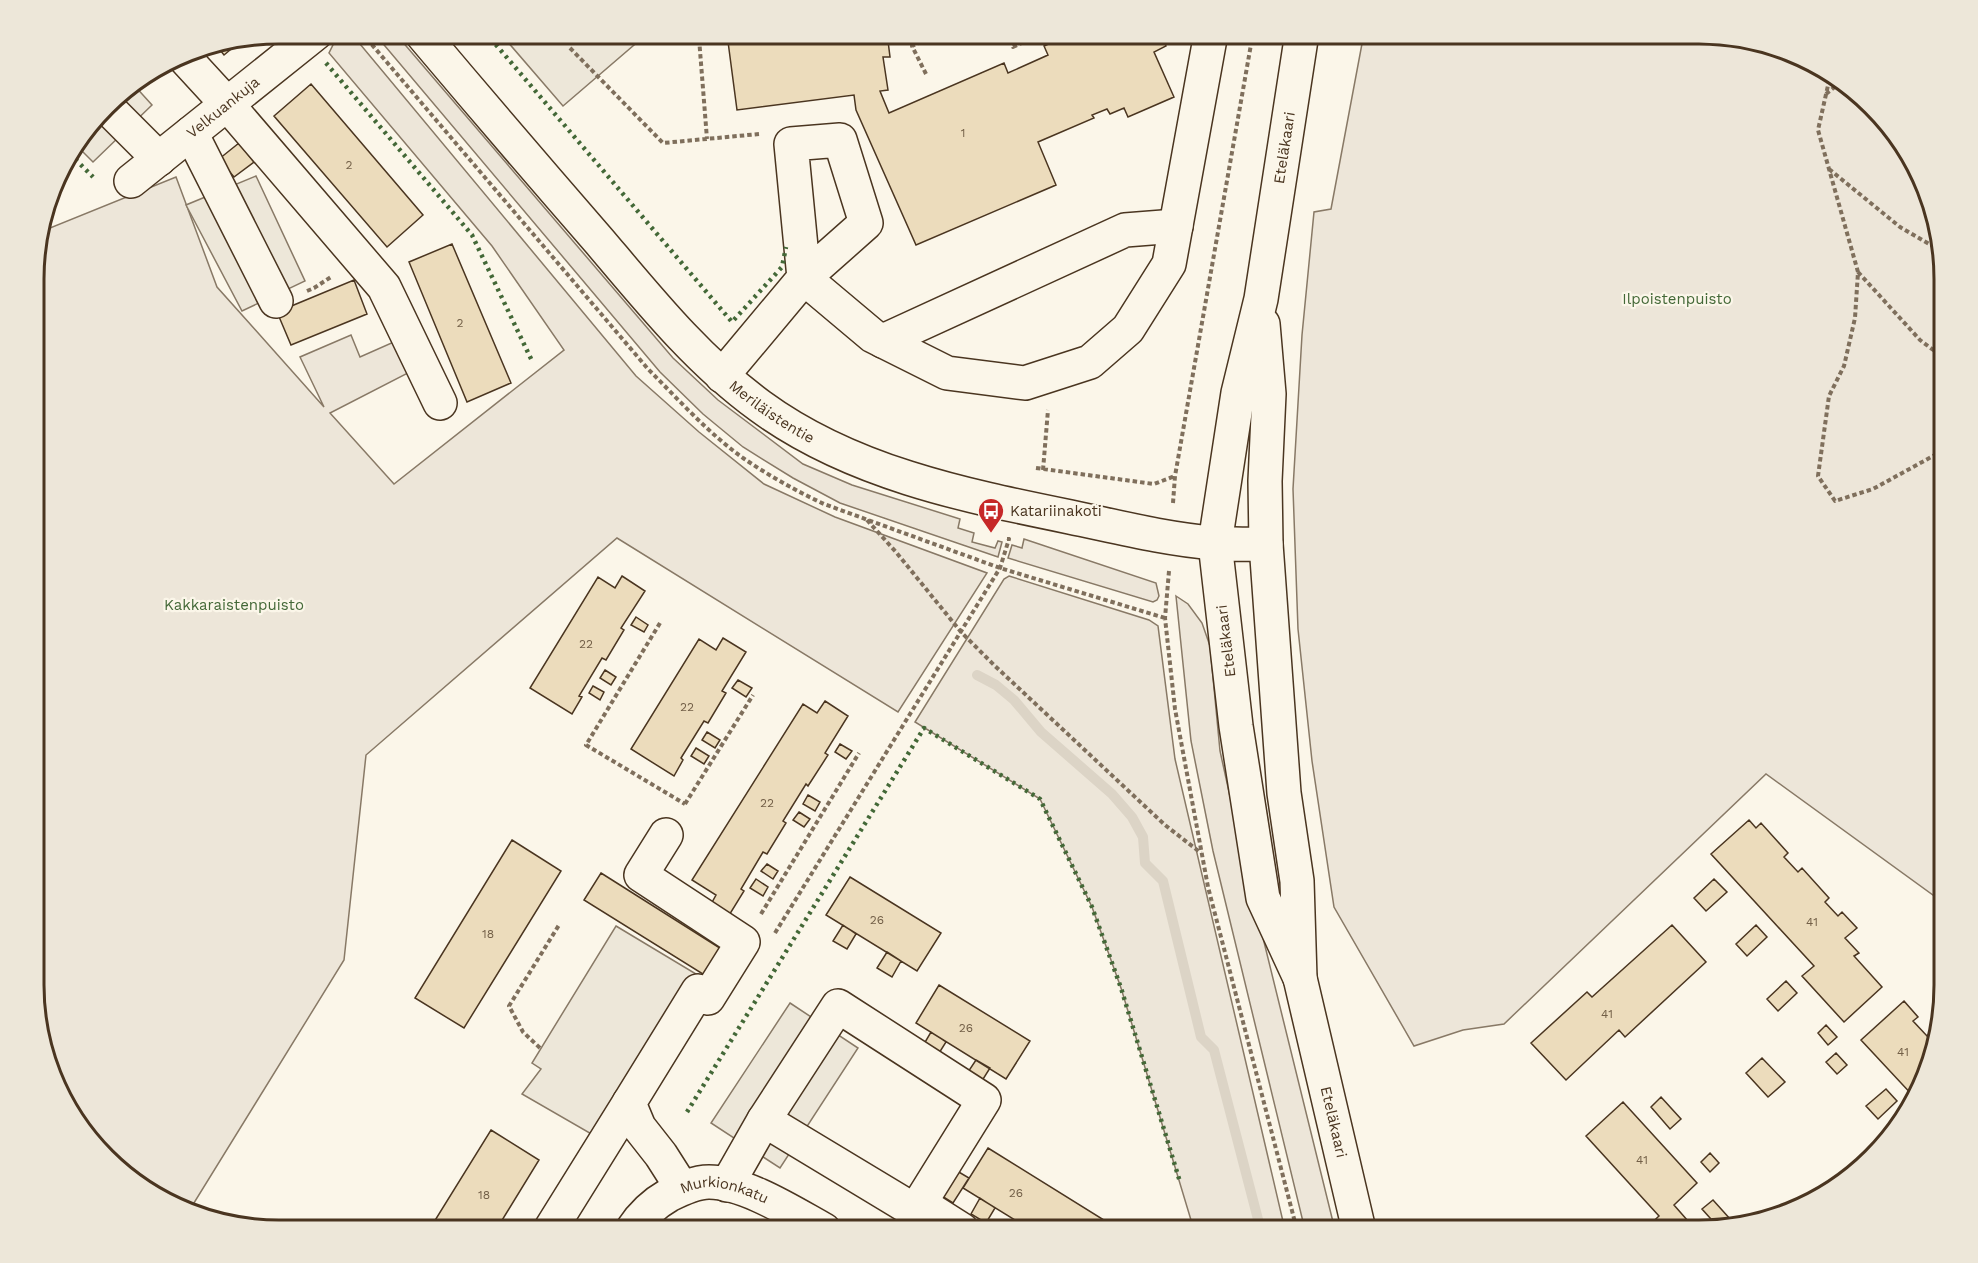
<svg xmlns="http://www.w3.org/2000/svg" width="1978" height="1263" font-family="'Work Sans',sans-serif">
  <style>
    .green { fill: #ede6d9; stroke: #887966; stroke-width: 1.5 }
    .parking { fill: #ede7d9; stroke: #887966; stroke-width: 1.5 }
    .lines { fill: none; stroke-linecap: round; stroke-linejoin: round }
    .stream { stroke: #dcd4c6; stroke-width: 10 }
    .building { fill: #ecdcbc; stroke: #4a3520; stroke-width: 1.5 }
    .minor-casing { stroke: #4a3520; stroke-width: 36 }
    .major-casing { stroke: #4a3520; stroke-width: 36 }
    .path { stroke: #7f6f5c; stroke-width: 4; stroke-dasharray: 4.5 3; stroke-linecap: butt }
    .minor { stroke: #fbf6e9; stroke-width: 33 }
    .major { stroke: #fbf6e9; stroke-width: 33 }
    .hedge { stroke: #436837; stroke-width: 4.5; stroke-dasharray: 3 4.5; stroke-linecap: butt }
    .fence { stroke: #4a3520; stroke-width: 1.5; stroke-dasharray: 8 3; stroke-linecap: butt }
    .labels { text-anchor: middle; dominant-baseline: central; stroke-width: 4.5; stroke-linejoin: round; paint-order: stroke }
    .number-label { font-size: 12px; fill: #725f47 }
    .street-label { font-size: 15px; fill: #4a3520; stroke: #fbf6e9 }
    .park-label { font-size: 15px; fill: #436837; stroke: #fbf6e9 }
    .poi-label { font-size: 15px; fill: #4a3520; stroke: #fbf6e9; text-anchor: start }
    .rim { fill: none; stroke: #4a3520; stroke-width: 3 }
  </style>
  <rect width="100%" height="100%" fill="#fbf6e9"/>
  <!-- green -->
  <path class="green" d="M339 33H347L360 44 636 376 699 432 764 484 835 517 987 573 898 712 617 538 366 755 344 960 189 1211 142 1188 66 1107 35 1016V247L40 232 176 177 217 287 324 407 300 357 351 335 360 357 396 341 408 373 330 413 394 484 564 350 492 246 329 53Z
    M374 33H395L673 358 718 400 803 464 852 485 960 519 958 528 974 533 972 542 995 548 998 541 1002 542 998 557 840 503 793 478 743 447 703 414 660 372Z
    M1364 33H1700L1778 46 1836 75 1912 156 1944 263V903L1766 774 1504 1024 1463 1030 1414 1046 1334 907 1312 761 1298 629 1293 489 1302 335 1314 212 1331 209Z
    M1024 539 1156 583 1159 596 1157 600 1153 602 1008 558 1012 545 1022 548Z
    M1009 576 1149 620 1158 626 1175 759 1285 1230H1194L1121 988 1092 907 1040 799 915 722 1004 579Z
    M1176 596 1188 604 1202 623 1210 646 1220 751 1246 869 1335 1230H1305L1213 851 1191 741Z"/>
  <!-- parking -->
  <path class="parking" d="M500 33H648L563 106Z
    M133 84 152 105 93 162 77 146 116 94Z
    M256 176 305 281 242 311 186 205Z
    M616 926 701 977 600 1139 522 1094 541 1069 532 1063Z
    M790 1003 858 1048 780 1168 711 1123Z"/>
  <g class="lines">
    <!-- stream -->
    <path class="stream" d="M977 675 996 685 1014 700 1041 732 1112 794 1132 817 1143 837 1145 863 1163 881 1201 1037 1214 1050 1260 1227"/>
  </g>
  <!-- building -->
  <path class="building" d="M736 33H887L890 57H883L888 90 880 91 889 113 1004 63 1008 73 1048 55 1044 46 1074 33H1160L1166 46 1154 52 1174 97 1128 117 1124 108 1110 114 1107 109 1092 115 1094 118 1038 142 1056 185 916 245 856 110 854 95 737 110 727 34Z
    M242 40 224 55 216 45Z
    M311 84 423 215 387 247 274 116Z
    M239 143 254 162 234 177 219 159Z
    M452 244 511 383 467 402 409 262Z
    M354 280 367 314 291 345 277 312Z
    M622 576 645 591 621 628 624 630 606 660 602 658 579 696 582 697 572 714 530 688 598 577 615 588Z
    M636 617 648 625 644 632 631 625Z
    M723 638 746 652 722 691 726 693 708 723 704 721 681 758 683 760 674 776 631 749 699 639 716 650Z
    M605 670 616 677 611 685 600 678Z
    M738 680 752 688 746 697 732 688Z
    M593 686 604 692 600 700 589 693Z
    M825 701 848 716 825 753 828 755 808 786 806 784 783 821 786 823 767 854 763 852 741 889 744 891 728 917 710 906 716 895 692 880 803 704 817 713Z
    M707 732 720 740 715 748 702 740Z
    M840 744 852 751 846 759 835 752Z
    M696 748 709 756 704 764 691 756Z
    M808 795 820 802 815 811 803 804Z
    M799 812 810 819 804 827 793 820Z
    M1749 820 1756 828 1761 823 1788 853 1784 857 1798 872 1802 868 1829 898 1825 902 1838 916 1842 912 1857 928 1845 938 1859 953 1854 956 1882 987 1844 1022 1802 976 1814 966 1711 854Z
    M512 840 561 871 464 1028 415 998Z
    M767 864 778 871 773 879 761 871Z
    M601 873 723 950 706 976 584 900Z
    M850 877 941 933 917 971 826 915Z
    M756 879 768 887 763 896 750 888Z
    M1714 879 1727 892 1706 911 1694 898Z
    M843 925 856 934 847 949 833 941Z
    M1672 925 1706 962 1625 1037 1619 1030 1566 1080 1531 1043 1587 992 1592 997Z
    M1756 925 1767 937 1747 956 1736 944Z
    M887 952 901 961 892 977 877 968Z
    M1786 981 1797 993 1778 1011 1767 999Z
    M939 985 1030 1041 1006 1079 916 1023Z
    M1904 1001 1918 1017 1913 1021 1927 1036 1931 1032 1937 1038 1932 1063 1915 1098 1861 1040Z
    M1826 1025 1837 1037 1828 1045 1818 1033Z
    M931 1032 946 1042 936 1058 921 1049Z
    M1836 1053 1847 1065 1837 1074 1826 1062Z
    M1762 1058 1785 1082 1768 1097 1746 1073Z
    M976 1060 990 1068 980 1084 966 1075Z
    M1886 1089 1897 1101 1878 1119 1866 1106Z
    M1661 1097 1681 1119 1670 1129 1651 1107Z
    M1623 1102 1697 1183 1674 1205 1695 1229 1644 1230 1659 1216 1586 1136Z
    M491 1130 539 1160 496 1230H429Z
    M988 1148 1120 1230H1031L963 1188Z
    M1710 1153 1719 1163 1710 1172 1701 1162Z
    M952 1168 969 1178 953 1203 937 1193Z
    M980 1198 995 1208 986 1223 971 1214Z
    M1713 1200 1731 1220 1724 1227 1719 1228 1702 1209Z"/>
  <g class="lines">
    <!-- minor casing -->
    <g class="minor-casing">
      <g id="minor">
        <path id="s1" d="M421 33C480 103 540 173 600 242 649 300 698 361 760 406 850 472 962 495 1070 517 1118 527 1165 539 1214 543 1231 545 1248 544 1266 544"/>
        <path d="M181 54 227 104 384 287 440 403"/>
        <path d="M107 107 159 159"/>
        <path d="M191 133 276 301"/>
        <path id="s2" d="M131 181 316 33"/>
        <path d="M883 341 1125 230 1176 226"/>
        <path d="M722 376 804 278 866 223 840 140 791 144 804 278 873 336 947 373 1025 383 1090 362 1128 329 1169 264 1211 33"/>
        <path d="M666 835 641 875 743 942 708 998 698 991 629 1103 639 1127 661 1155 682 1188"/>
        <path d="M764 1120 915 1211H932L962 1230"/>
        <path d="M727 1185 764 1120 838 1006 984 1100 915 1211"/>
        <path d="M550 1230 629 1103"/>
        <path id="s3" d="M632 1230C641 1216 655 1203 669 1195 681 1189 695 1182 709 1182 745 1182 793 1213 824 1230"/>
      </g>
    </g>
    <!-- major casing -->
    <g class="major-casing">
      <g id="major">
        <path id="s4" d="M1263 324 1269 394 1265 481 1266 544 1284 793 1297 881 1300 978 1359 1230"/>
        <path id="s5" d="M1300 978 1263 898 1236 726 1215 543 1238 393 1261 299 1302 33"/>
      </g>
    </g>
    <!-- path -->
    <path class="path" d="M362 33 648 369C678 399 708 433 743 458 768 475 796 491 824 504L1000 568 1165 618
      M703 33 699 38 707 139
      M1007 33 1013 47 1043 33
      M570 48 663 143 759 134
      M1831 72 1818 130 1858 272 1855 318 1844 366 1829 396 1818 476 1835 501 1873 489 1944 450
      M926 74 912 46 942 33
      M1826 94 1842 81
      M1829 169 1900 227 1941 251
      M1858 272 1920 340 1944 358
      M307 291 314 288 331 277
      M1036 468 1154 484 1175 476
      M1043 470 1048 410
      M1173 503 1175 476 1253 33
      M867 520 896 552 961 632 995 666 1165 825 1201 853
      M1169 571 1165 618 1175 709 1208 887 1297 1230
      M660 623 586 745 685 804
      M685 804 753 695
      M761 914 859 753
      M775 933 1000 568 1009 539H1007
      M540 1048 523 1032 509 1006 559 925"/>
    <!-- minor -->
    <use href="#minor" class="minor"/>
    <!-- major -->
    <use href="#major" class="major"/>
    <!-- hedge -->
    <path class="hedge" d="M486 33 732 322 782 267 786 247
      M326 63 472 235 533 363
      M70 154 93 177
      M687 1112 924 728 1040 799 1092 907 1121 988 1180 1182"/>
    <!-- fence -->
    <path class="fence" d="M714 1230H726"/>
  </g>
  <!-- icons -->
  <defs>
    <g id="bus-pin" transform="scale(1.35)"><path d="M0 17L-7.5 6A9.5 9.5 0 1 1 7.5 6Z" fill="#c62828" stroke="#fbf6e9"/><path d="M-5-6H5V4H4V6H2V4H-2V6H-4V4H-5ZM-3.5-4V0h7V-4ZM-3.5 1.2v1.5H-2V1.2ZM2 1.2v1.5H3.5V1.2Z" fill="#fff"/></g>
  </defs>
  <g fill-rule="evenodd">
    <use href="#bus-pin" x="991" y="511"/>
  </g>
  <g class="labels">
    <!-- number labels -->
    <g class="number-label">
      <text x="963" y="133">1</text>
      <text x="349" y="165">2</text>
      <text x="460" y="323">2</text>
      <text x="586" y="644">22</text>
      <text x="687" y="707">22</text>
      <text x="767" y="803">22</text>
      <text x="877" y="920">26</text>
      <text x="1812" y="922">41</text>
      <text x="488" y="934">18</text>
      <text x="1607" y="1014">41</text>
      <text x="966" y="1028">26</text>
      <text x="1903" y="1052">41</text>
      <text x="1642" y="1160">41</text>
      <text x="1016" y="1193">26</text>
      <text x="484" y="1195">18</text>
    </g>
    <!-- street labels -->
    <g class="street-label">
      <text stroke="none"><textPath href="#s2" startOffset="118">Velkuankuja</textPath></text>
      <text stroke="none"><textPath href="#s5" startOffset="848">Eteläkaari</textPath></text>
      <text stroke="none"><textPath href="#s1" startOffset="518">Meriläistentie</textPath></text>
      <text transform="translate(1226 641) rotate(-97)">Eteläkaari</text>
      <text stroke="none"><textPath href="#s4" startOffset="804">Eteläkaari</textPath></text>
      <text stroke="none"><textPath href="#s3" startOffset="110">Murkionkatu</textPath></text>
    </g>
    <!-- park labels -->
    <g class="park-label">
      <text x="1677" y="299">Ilpoistenpuisto</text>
      <text x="234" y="605">Kakkaraistenpuisto</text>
    </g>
    <!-- poi labels -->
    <g class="poi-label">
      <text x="1010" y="511">Katariinakoti</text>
    </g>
  </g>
  <!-- crop -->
  <path d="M0 0H1978V1263H0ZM279 44H1699A235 235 0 0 1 1934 279V985A235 235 0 0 1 1699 1220H279A235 235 0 0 1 44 985V279A235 235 0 0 1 279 44Z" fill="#ede7d9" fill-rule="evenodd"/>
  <path class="rim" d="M279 44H1699A235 235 0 0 1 1934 279V985A235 235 0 0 1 1699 1220H279A235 235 0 0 1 44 985V279A235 235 0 0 1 279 44Z"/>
</svg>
